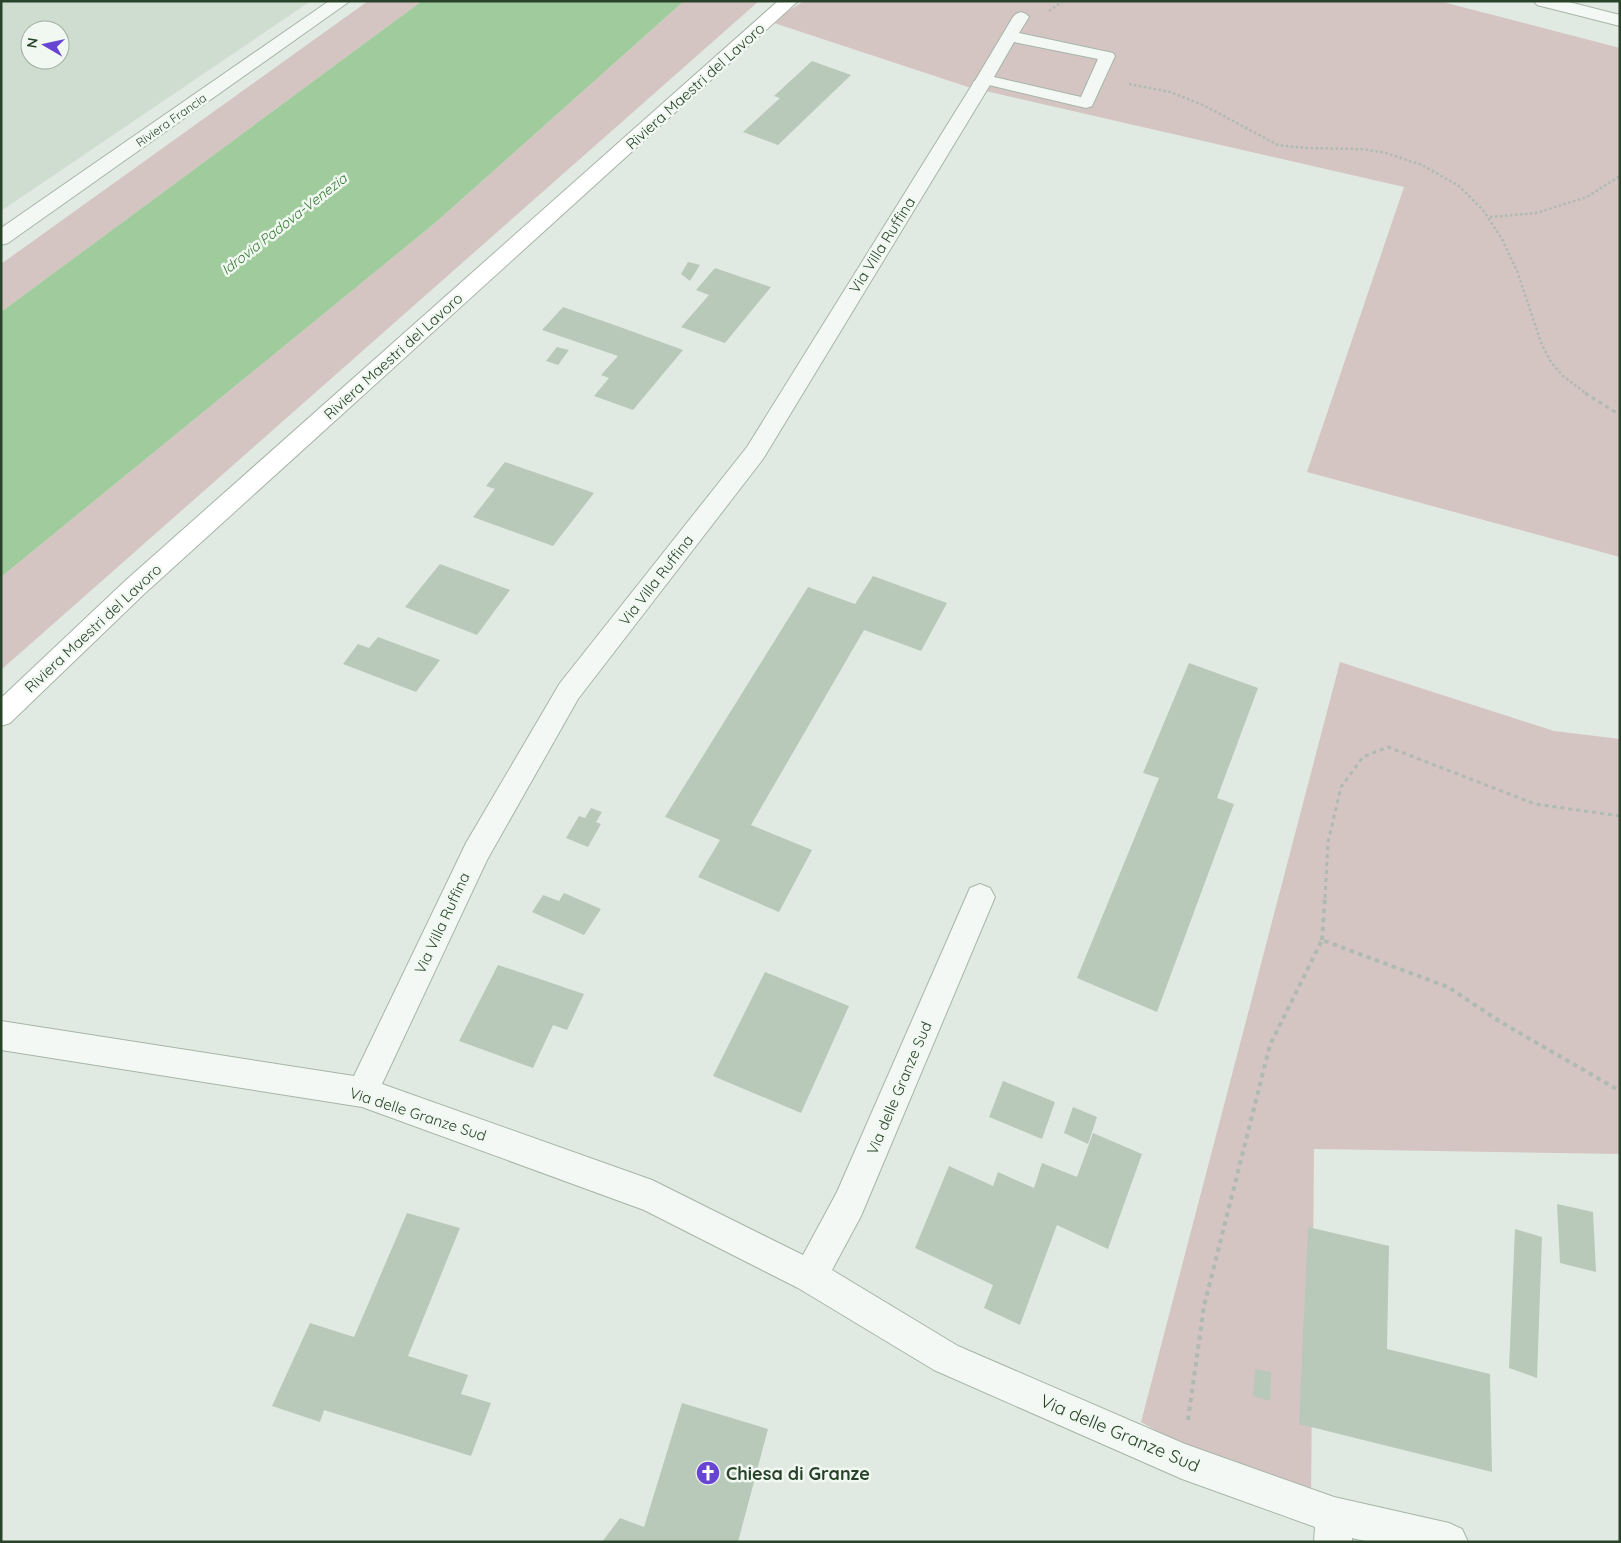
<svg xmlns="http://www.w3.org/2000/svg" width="1621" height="1543" font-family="Quicksand,sans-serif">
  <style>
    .built { fill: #cfdcd0; fill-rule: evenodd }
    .green { fill: #d5c5c2 }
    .water { fill: #a0cb9c }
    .building { fill: #b8c8b9 }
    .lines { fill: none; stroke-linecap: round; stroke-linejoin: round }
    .lane-casing { stroke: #a6b5a7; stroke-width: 2 }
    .street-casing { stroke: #a6b5a7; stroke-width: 2 }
    .secondary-casing { stroke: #a6b5a7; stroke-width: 2 }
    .path-far2 { stroke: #afbab0; stroke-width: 2.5; stroke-dasharray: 2.5 2.5; stroke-linecap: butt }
    .path-far1 { stroke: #afbab0; stroke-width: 3; stroke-dasharray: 4 4; stroke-linecap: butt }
    .path { stroke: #afbab0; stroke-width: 4; stroke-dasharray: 4.5 4.5; stroke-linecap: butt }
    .lane { fill: #f4f8f5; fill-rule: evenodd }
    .street { fill: #f4f8f5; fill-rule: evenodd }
    .secondary { fill: #fff; fill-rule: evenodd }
    .labels { text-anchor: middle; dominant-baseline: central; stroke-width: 5; stroke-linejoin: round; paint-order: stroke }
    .far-street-label { font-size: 12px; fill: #29432a; stroke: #f1f8f1 }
    .far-water-label { font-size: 14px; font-style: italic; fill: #357832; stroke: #f1f8f1 }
    .street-label { font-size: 15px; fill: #29432a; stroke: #f1f8f1 }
    .near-street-label { font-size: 18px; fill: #29432a; stroke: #f1f8f1 }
    .near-poi-label { font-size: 18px; font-weight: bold; fill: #29432a; stroke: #f1f8f1; text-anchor: start }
  </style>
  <rect width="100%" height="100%" fill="#e1eae2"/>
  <!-- built -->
  <path class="built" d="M1 1H311L1 211ZM30 30H60V60H30Z"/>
  <!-- green -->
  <path class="green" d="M368 1H422L1 312V264Z
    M684 1H759L1 670V577L435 223Z
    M804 1H1439L1620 48V557L1307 472 1404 187 968 87 771 22Z
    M1340 662 1554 731 1620 739V1154L1314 1149 1311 1506 1203 1457 1141 1422Z"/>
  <!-- water -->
  <path class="water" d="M422 1H684L435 223 1 577V312Z"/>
  <!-- building -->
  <path class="building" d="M812 61 851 75 778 145 743 132 780 98 774 96Z
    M688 262 700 265 690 281 681 274Z
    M715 268 771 287 725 343 681 327 709 295 696 290Z
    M563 307 620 327 683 350 633 410 594 396 609 378 601 375 618 356 542 330Z
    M557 347 569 350 558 365 546 361Z
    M505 462 594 493 553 546 473 517 495 489 486 486Z
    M440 564 510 590 477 635 405 607Z
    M873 576 947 603 921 651 864 630 751 825 812 850 779 912 698 877 720 840 665 817 808 587 855 604Z
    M378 637 440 660 416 692 343 664 358 644 369 648Z
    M1189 663 1258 688 1217 798 1234 804 1157 1012 1077 978 1159 778 1143 773Z
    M591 808 602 812 596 822 601 824 588 847 566 838 579 816 585 818Z
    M564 893 601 909 584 935 532 912 543 895 559 901Z
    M498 965 584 994 567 1030 553 1025 533 1068 459 1041Z
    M765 972 849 1006 801 1113 713 1076Z
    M1003 1081 1055 1102 1042 1139 989 1117Z
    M1073 1107 1097 1117 1088 1144 1064 1133Z
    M1093 1133 1142 1154 1108 1249 1057 1225 1020 1325 984 1308 993 1285 915 1248 949 1166 993 1186 998 1172 1034 1188 1042 1163 1077 1177Z
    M1557 1204 1593 1212 1596 1272 1560 1263Z
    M407 1213 460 1228 408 1356 468 1375 461 1394 491 1403 471 1456 324 1410 320 1422 272 1406 310 1323 354 1337Z
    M1308 1227 1389 1246 1387 1349 1490 1374 1492 1472 1299 1424Z
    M1515 1229 1542 1237 1537 1378 1509 1368Z
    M1255 1369 1271 1372 1270 1401 1253 1396Z
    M682 1403 768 1429 738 1542H602L620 1518 644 1527Z"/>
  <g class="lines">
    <!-- lane casing -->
    <g class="lane-casing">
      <path id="lane" d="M1021 12 1026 14 1029 17 1019 33 1113 53 1115 56 1092 106 1086 108 989 85 987 88H975L973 85 976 79 1013 17 1016 14ZM1014 42 1098 59 1081 97 994 77Z"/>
    </g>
    <!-- street casing -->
    <g class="street-casing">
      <path id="street" d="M329 1H350L8 243 1 245V228Z
        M1534 1H1565L1620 15V26L1537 5Z
        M981 79 988 81 990 85 763 459 578 699 487 860 382 1084 652 1180 803 1255 837 1192 970 888 980 884 990 888 995 897 861 1216 832 1270 958 1346 1185 1444 1334 1497 1449 1523 1462 1529 1468 1542H1369L1352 1538V1542H1314L1315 1527 1182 1479 934 1370 798 1288 644 1210 362 1107 1 1050V1021L354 1076 466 843 560 683 747 447 972 85 974 81Z"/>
    </g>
    <!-- secondary casing -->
    <g class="secondary-casing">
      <path id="secondary" d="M778 1H798L143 595 10 723 1 726V698L125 581Z"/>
    </g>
    <!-- path-far2 -->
    <path class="path-far2" d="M1049 11 1063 1
      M1129 84 1170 92 1203 105 1278 145 1305 148 1362 149 1386 153 1422 165 1459 186 1483 210 1502 239 1517 271 1542 345 1551 362 1563 376 1587 394
      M1490 217 1536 213 1587 197 1620 176"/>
    <!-- path-far1 -->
    <path class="path-far1" d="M1585 393 1620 415
      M1325 898 1328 842 1341 787 1363 757 1388 747 1535 804 1620 816"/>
    <!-- path -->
    <path class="path" d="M1322 940 1325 897
      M1188 1420 1204 1306 1270 1045 1322 940 1448 987 1499 1021 1620 1091"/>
    <!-- lane -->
    <use href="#lane" class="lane"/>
    <!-- street -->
    <use href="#street" class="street"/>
    <!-- secondary -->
    <use href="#secondary" class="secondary"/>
  </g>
  <!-- icons -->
  <defs>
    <g id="church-disc" transform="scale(1.25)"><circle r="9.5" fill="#6744d2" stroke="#f1f8f1"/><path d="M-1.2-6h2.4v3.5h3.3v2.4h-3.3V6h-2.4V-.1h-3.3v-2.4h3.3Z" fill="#fff"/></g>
  </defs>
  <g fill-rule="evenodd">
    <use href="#church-disc" x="708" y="1473"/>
  </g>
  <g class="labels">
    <!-- far-street labels -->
    <g class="far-street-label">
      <text transform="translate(171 120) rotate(-35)">Riviera Francia</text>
    </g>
    <!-- far-water labels -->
    <g class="far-water-label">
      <text transform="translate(284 224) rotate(-38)">Idrovia Padova-Venezia</text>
    </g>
    <!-- street labels -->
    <g class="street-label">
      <text transform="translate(695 86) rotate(-42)">Riviera Maestri del Lavoro</text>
      <text transform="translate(882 245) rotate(-58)">Via Villa Ruffina</text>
      <text transform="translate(393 356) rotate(-42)">Riviera Maestri del Lavoro</text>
      <text transform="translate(656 580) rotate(-52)">Via Villa Ruffina</text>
      <text transform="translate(93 628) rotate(-43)">Riviera Maestri del Lavoro</text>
      <text transform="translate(442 923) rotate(-65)">Via Villa Ruffina</text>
      <text transform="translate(899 1088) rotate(-67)">Via delle Granze Sud</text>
      <text transform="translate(418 1114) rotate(18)">Via delle Granze Sud</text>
    </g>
    <!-- near-street labels -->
    <g class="near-street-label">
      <text transform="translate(1120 1433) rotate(23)">Via delle Granze Sud</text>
    </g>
    <!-- near-poi labels -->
    <g class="near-poi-label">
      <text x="726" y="1473">Chiesa di Granze</text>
    </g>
  </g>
  <!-- border -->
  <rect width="1621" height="1543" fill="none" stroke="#29432a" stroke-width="5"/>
  <!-- north arrow -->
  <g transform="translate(45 45) rotate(279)"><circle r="24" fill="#f1f8f1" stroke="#a1b0a1"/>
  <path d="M0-4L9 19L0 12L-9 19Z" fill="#6744d2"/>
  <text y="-8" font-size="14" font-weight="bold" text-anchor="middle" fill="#29432a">N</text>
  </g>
</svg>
